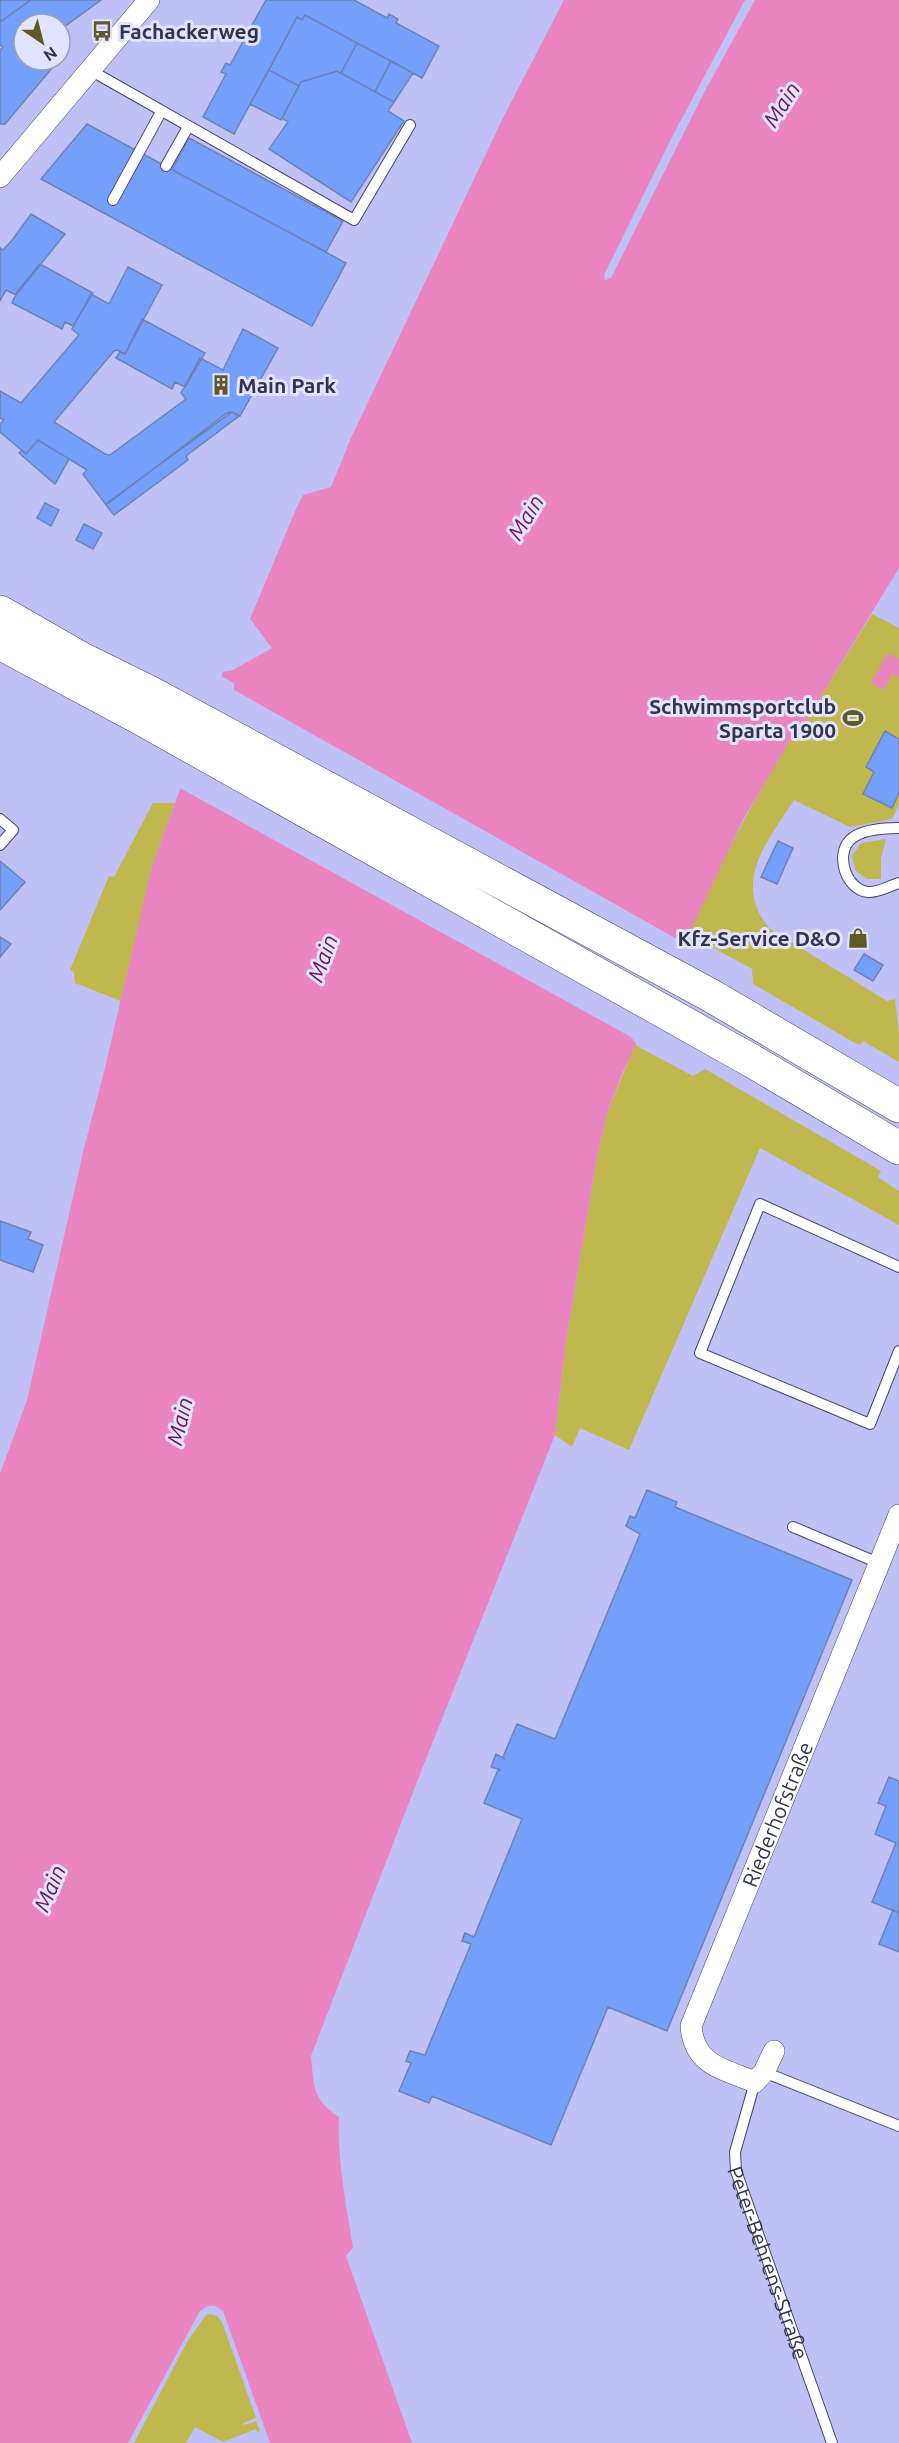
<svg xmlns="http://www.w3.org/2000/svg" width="899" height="2443" font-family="Ubuntu,sans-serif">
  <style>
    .green { fill: #c1b74f }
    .water { fill: #ea85c2 }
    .pier { fill: #bfc0f6 }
    .building { fill: #74a0fb; stroke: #6d84b2; stroke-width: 1.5 }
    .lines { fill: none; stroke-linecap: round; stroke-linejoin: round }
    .lane-casing { stroke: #464573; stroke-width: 12 }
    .street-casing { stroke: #464573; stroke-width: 22 }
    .highway-casing { stroke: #464573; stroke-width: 34 }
    .lane { stroke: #fff; stroke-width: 10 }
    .street { stroke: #fff; stroke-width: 21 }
    .highway { stroke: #fff; stroke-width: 33 }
    .labels { text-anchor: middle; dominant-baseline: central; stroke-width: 6; stroke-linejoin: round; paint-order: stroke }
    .poi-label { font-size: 21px; font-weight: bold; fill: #333449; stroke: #e2e3ff; text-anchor: start }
    .street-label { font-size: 21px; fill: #333449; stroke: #e2e3ff }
    .water-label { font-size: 22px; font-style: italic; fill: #6f1653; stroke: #e2e3ff }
  </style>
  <rect width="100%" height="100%" fill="#bfc0f6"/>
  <!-- green -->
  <path class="green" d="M872 614 899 628V804L892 819 850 827 794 800C767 842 731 883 770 929L887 1001 895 999 899 1032V1062L863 1041 860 1045 855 1043 753 984 752 969 695 938 685 944 683 943C715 874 750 805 790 740L793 741Z
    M153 803H175L152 866 121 1001 75 983 74 972 70 970 109 876 114 877Z
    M886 839 881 858V879H867L855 870 852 856 861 843Z
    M635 1045 693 1076 705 1069 881 1171 878 1177 899 1191V1225L760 1148 629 1450 580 1428 572 1447 555 1435 566 1340 599 1146 608 1110Z
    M211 2314 217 2316 222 2322 256 2418 243 2423 244 2425 256 2421 260 2431 257 2432 256 2429 223 2442 195 2427 186 2443H134L187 2342 206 2315Z"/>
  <!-- water -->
  <path class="water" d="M564 0H745L673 135 604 275 605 280 611 278 706 89 755 0H899V568L793 742 790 740 743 820 622 1074 608 1110 599 1146 566 1340 555 1435 422 1769 311 2056C314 2086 312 2099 339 2117 337 2160 346 2204 353 2247L346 2256 412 2443H270L223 2311C214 2304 209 2304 200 2311L128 2443H0V1474L27 1400 84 1148 103 1076 152 866 223 672 233 670 272 648 250 619 296 509 303 495 331 487 351 438 503 118Z
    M888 653 899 659V677L892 674 884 690 871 683Z"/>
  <!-- pier -->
  <path class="pier" d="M219 675 234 683V690L686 944 638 1046 631 1037 178 787Z"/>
  <!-- building -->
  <path class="building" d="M0 0H31L0 22Z
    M31 0H101L60 30V24H24V60H55L50 63 53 67 5 124H0V50L3 47 0 45V22Z
    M266 0H354L387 18 389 14 398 19 396 23 439 46 422 78 305 15 302 20 297 17 234 134 203 117 226 74 221 72 226 63 230 65Z
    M305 15 357 43 341 73 337 71 301 82 299 86 269 70 297 17 302 20Z
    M357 43 391 61 375 92 341 73Z
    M391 61 413 73 394 102 375 92Z
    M269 70 299 86 281 120 250 104Z
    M337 71 394 102 388 111 404 121 351 202 269 149 288 122 282 118 301 82Z
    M87 124 346 263 312 326 41 179Z
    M189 138 343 221 326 252 172 170Z
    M31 214 65 234 16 295 6 290 0 301V248L3 250 13 239Z
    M40 264 93 293 73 326 65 322 62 329 12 303 17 292Z
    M128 267 162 285 125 354 117 350 114 351 54 422 105 454 110 455 186 399 181 393 200 358 223 370 243 329 278 348 240 416 232 412 227 413 106 505 83 474 87 470 38 440 26 454 0 432V424L4 420 0 418V391L21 403 79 335 72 329 91 294 109 304Z
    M142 319 205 353 185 387 175 382 172 389 116 358 120 352 125 354Z
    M232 412 239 416 186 456 188 460 114 515 106 505 107 503Z
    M38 440 69 459 55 484 19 453 22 450 26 454Z
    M45 503 59 510 51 526 37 518Z
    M84 524 102 533 93 549 76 540Z
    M885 731 899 739V793L892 808 863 794 874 772 866 767Z
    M778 841 793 848 777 884 761 877Z
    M0 861 25 882 0 910Z
    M0 937 11 944 0 957Z
    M864 954 883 965 873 981 854 970Z
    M0 1221 31 1232 28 1239 43 1245 33 1272 0 1260Z
    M647 1490 677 1502 675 1507 852 1580 667 2031 608 2007 551 2145 432 2096 429 2103 399 2091 411 2063 406 2061 410 2051 425 2055 471 1944 462 1941 465 1933 474 1937 522 1819 484 1803 498 1770H501L491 1767 496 1754 505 1759 503 1757 517 1724 555 1739 640 1534 626 1526 630 1516 635 1518Z
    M889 1777 899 1781V1913L872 1902 896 1843 875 1834 886 1806 878 1803Z
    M893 1910 899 1913V1952L879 1944Z"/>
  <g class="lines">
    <!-- lane casing -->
    <g class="lane-casing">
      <g id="lane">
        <path d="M90 70 354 220 410 125"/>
        <path d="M166 166 188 127"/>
        <path d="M113 200 161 112"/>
        <path d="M0 819 13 830 0 845"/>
        <path d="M899 828C884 828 861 829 850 840 835 855 846 890 868 892 878 893 889 886 899 883"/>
        <path d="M899 1267 760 1204 700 1353 870 1424 899 1351"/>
        <path d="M793 1527 881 1564"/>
        <path d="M764 2072 899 2126"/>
        <path id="s1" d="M755 2082 735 2152 736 2171 832 2443"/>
      </g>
    </g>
    <!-- street casing -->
    <g class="street-casing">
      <g id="street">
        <path d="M0 177 149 0"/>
        <path id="s2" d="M774 2051 764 2072 755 2082C723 2069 694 2065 691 2026L899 1515"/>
      </g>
    </g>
    <!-- highway casing -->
    <g class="highway-casing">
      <path id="highway" d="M0 612 82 659 149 692 710 995 899 1106
        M0 643 140 718 752 1061 899 1148"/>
    </g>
    <!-- lane -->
    <use href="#lane" class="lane"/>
    <!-- street -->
    <use href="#street" class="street"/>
    <!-- highway -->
    <use href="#highway" class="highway"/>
  </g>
  <!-- icons -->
  <defs>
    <g id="bus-bare" transform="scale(1.62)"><path d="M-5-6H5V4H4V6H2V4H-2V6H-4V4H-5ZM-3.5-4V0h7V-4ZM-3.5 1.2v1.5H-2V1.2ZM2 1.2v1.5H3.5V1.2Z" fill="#5e5925" stroke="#e2e3ff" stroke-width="2.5" paint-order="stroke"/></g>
    <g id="building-bare" transform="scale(1.62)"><path d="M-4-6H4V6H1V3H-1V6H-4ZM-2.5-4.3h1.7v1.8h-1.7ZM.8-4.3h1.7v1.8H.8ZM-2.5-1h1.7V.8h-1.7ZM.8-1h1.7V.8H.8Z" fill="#5e5925" stroke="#e2e3ff" stroke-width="2.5" paint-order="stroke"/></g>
    <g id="stadium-bare" transform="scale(1.62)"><path d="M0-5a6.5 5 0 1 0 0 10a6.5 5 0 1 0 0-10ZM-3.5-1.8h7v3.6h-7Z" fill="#5e5925" stroke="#e2e3ff" stroke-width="2.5" paint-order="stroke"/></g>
    <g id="shop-bare" transform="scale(1.62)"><path d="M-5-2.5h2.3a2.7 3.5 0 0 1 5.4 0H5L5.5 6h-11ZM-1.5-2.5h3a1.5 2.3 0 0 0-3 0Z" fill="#5e5925" stroke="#e2e3ff" stroke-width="2.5" paint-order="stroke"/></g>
  </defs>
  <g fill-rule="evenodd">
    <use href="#bus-bare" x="102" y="31"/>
    <use href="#building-bare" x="221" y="385"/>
    <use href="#stadium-bare" x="853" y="718"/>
    <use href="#shop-bare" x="858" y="938"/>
  </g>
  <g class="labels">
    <!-- poi labels -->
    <g class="poi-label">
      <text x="119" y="31">Fachackerweg</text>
      <text x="238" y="385">Main Park</text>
      <text x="836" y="706" text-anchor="end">Schwimmsportclub<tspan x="836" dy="24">Sparta 1900</tspan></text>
      <text x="841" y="938" text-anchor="end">Kfz-Service D&amp;O</text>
    </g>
    <!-- street labels -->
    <g class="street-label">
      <text stroke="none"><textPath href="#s2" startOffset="357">Riederhofstraße</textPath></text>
      <text stroke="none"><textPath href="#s1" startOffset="189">Peter-Behrens-Straße</textPath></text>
    </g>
    <!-- water labels -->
    <g class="water-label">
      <text transform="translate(781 104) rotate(-57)">Main</text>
      <text transform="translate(525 517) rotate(-59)">Main</text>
      <text transform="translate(322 958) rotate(-70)">Main</text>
      <text transform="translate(179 1421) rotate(-76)">Main</text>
      <text transform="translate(49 1888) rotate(-67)">Main</text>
    </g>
  </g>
  <!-- north arrow -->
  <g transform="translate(42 42) rotate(145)"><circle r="28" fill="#e2e3ff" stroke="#9c9db6" stroke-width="1.5"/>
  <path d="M0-4.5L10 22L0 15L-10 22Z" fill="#5e5925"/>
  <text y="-9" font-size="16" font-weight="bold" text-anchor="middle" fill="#333449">N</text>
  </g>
</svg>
